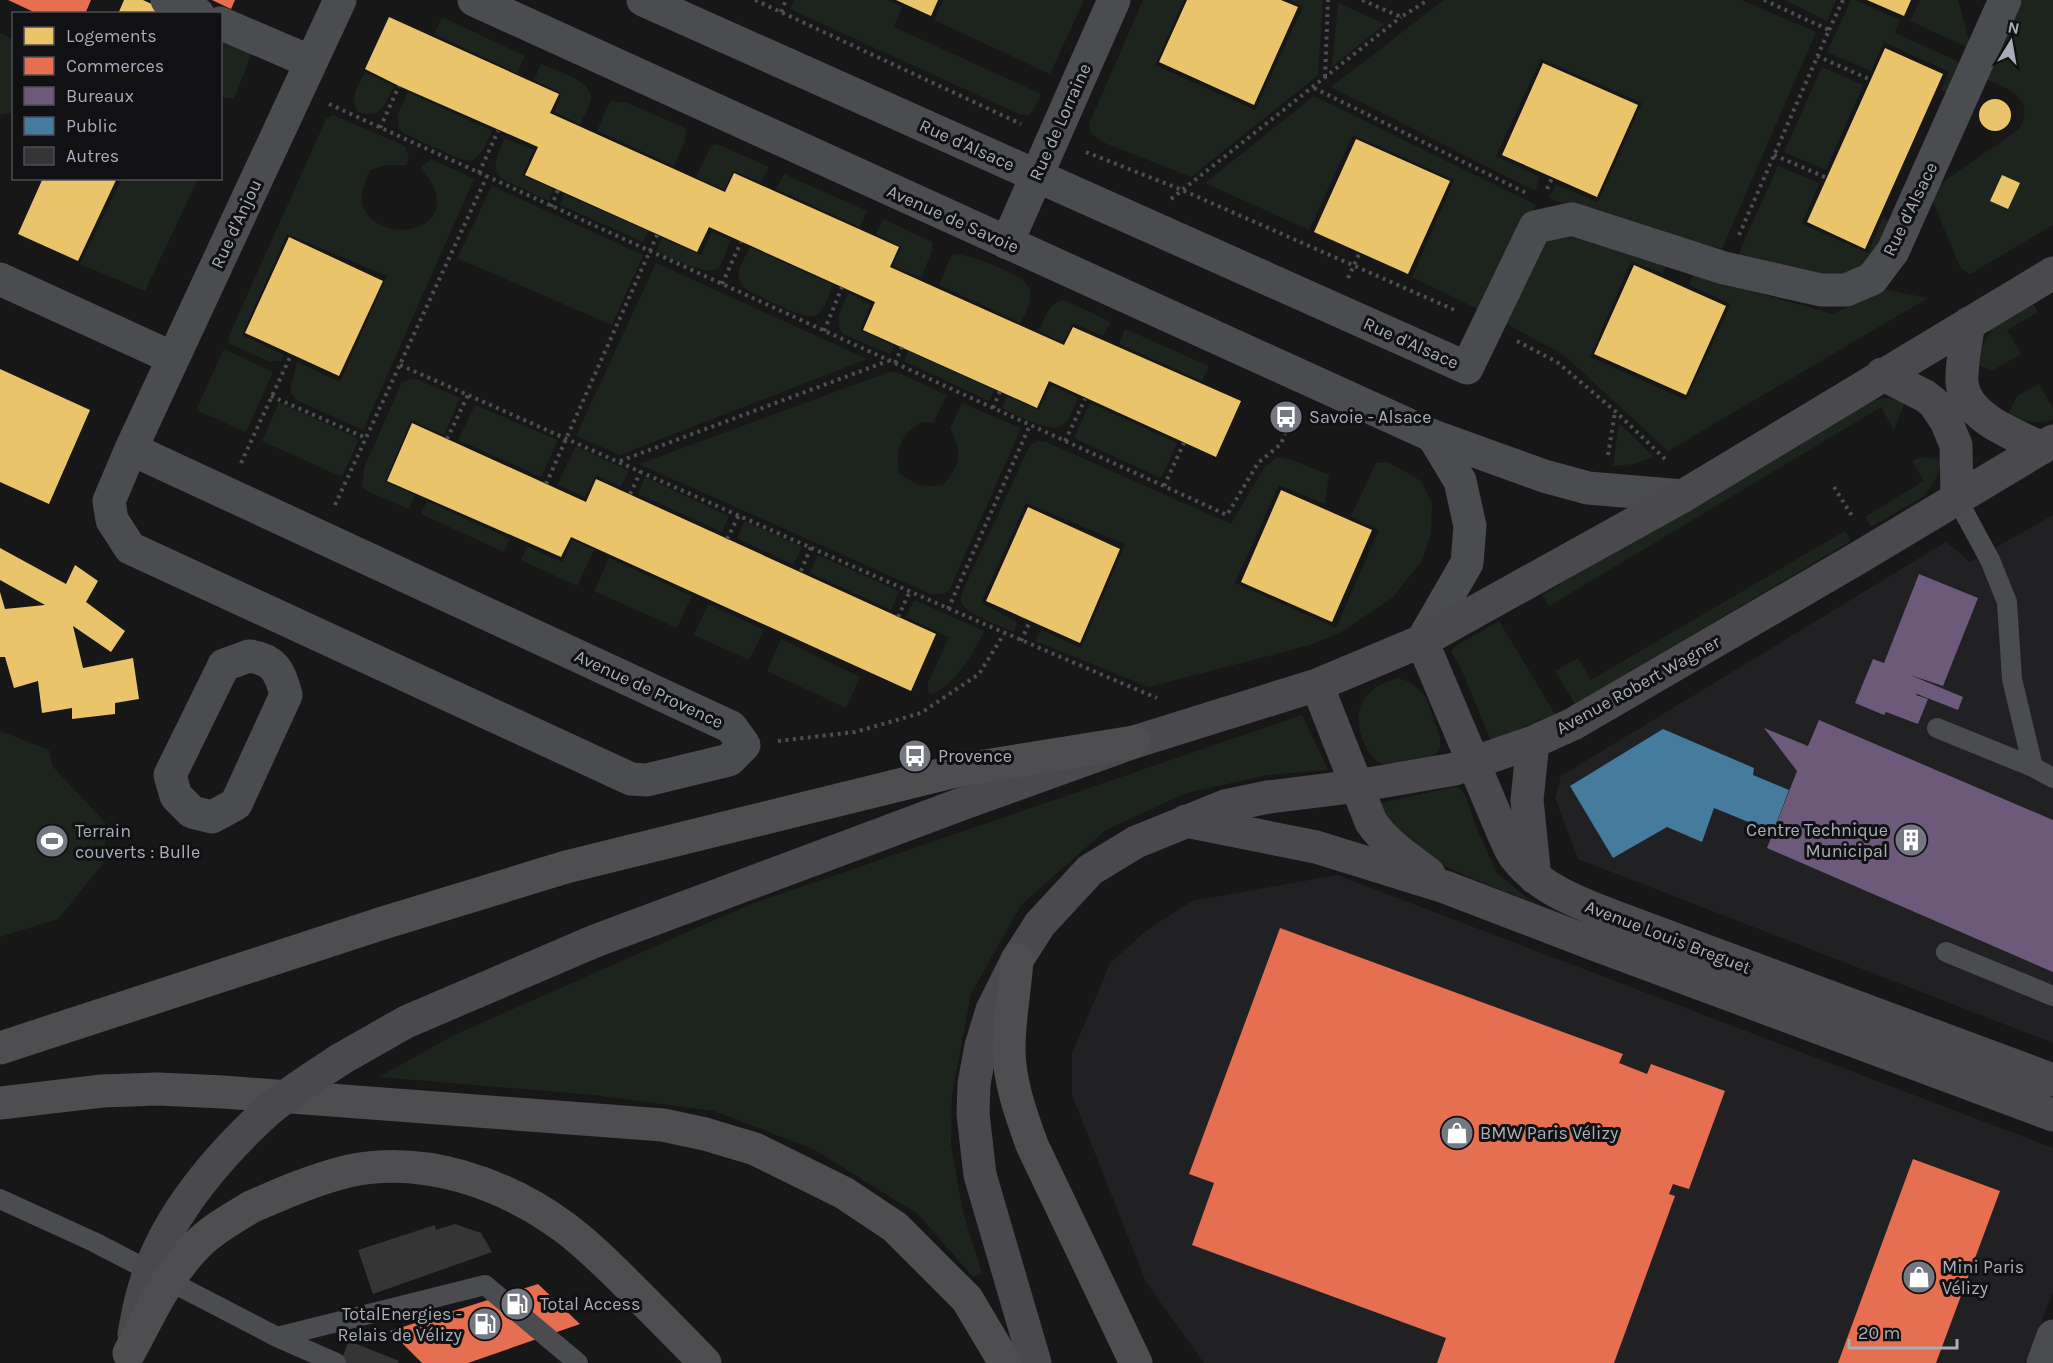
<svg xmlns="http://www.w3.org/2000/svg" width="2053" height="1363" font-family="Karla,sans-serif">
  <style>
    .built { fill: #212123 }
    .green { fill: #1d241e }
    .homes { fill: #e9c46a }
    .shops { fill: #e76f51 }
    .offices { fill: #6d597a }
    .public { fill: #457b9d }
    .building { fill: #353536 }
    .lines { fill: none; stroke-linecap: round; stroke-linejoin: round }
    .path { stroke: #4d4e52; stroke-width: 4; stroke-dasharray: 3 4.5; stroke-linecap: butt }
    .lane { stroke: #4b4c50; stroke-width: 20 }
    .street { stroke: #4b4c50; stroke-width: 33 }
    .secondary { stroke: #4a4a4e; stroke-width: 33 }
    .highway { stroke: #4e4e51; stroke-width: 33 }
    .secondary-bridge { stroke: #4a4a4e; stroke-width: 33 }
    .highway-bridge { stroke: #4e4e51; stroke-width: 33 }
    .labels { text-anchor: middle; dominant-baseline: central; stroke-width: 6; stroke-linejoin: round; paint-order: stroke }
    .street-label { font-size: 18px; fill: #a8adb8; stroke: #111113 }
    .poi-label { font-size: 18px; fill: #a8adb8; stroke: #111113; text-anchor: start }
  </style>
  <rect width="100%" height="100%" fill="#171717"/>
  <!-- built -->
  <path class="built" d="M2053 515V1043L1578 859 1555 798 1561 776 1946 542 1970 562Z
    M1337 875 2053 1148V1292L2025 1363H1204L1146 1282 1072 1095V1054L1110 963 1147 930 1192 901Z"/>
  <!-- green -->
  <path class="green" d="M794 0H887L902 7 894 27 1041 94 1034 109 1029 115H1021L790 9Z
    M943 0H1084L1050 74 934 20Z
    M1143 0H1184L1155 65 1255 110 1303 7 1290 0H1323L1318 75 1191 177 1105 143 1091 134 1089 124Z
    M1444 0H1741L1816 32 1722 249 1576 209 1549 198 1556 185 1598 202 1642 103 1541 59 1496 156 1540 177 1535 191 1331 87Z
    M1785 0H1836L1827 21Z
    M1851 0H1855L1900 20 1895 33 1968 66 1955 95 1941 90 1949 72 1884 42 1871 71 1827 52Z
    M1920 0H1958L1971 49 1910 21Z
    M2023 0H2053V225L1970 274 1960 267 1929 192 2019 129C2021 125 2024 120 2024 115 2028 94 2000 85 1985 79L2018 5Z
    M1338 3 1385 24 1332 67Z
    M442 17 525 56 517 73 434 34Z
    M0 33 13 39 14 112 0 115Z
    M220 36 253 50 234 99 221 97Z
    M541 64C554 70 591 80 591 97 590 106 584 116 580 124L554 112 561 93 534 80Z
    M1822 67 1863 85 1826 170 1784 152Z
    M365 72 394 86C384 105 382 119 358 112 349 98 358 86 365 72Z
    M408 92 492 131 483 150 472 161 458 158 405 134 399 129 397 116Z
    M1314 96 1536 205 1486 313 1412 277 1454 180 1353 135 1309 230 1205 183Z
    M612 101 627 103 681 126 686 130 685 141 674 166 597 131 608 105Z
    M333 115 405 146 409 156 406 165H386L370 170C366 179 361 191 362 202 368 239 438 239 437 201 437 188 428 177 421 167L431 159 474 179 363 430 296 400 290 391 297 362 340 382 387 276 287 234 242 335 284 355 281 361H269L230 344 228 338 326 119Z
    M505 138 534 150 522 175 553 189 549 201 502 179C489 166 499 153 505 138Z
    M717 144 769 167 761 182 733 171 724 190 696 177 711 146Z
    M1778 166 1819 183 1802 224 1868 253 1883 218 1897 224 1869 272 1834 281 1737 257Z
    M784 174 867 211 860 227 776 189Z
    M122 178 198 179 145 291 80 264Z
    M492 186 643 255 612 325 457 258Z
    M564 194 648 231 643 242 560 205Z
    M883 219 932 242V251L921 278 893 266 901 247 876 234Z
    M712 232 730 240C727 248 724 260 719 267 709 279 668 256 656 251L662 238 701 255Z
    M1569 233 1666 265 1663 273 1631 262 1590 357 1686 400 1731 304 1689 285 1693 275 1833 314 1883 289 1928 298 1668 451 1564 355 1498 319 1539 240Z
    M750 247 833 285C829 294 825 309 817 315 806 322 758 295 745 289 732 273 742 264 750 247Z
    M954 254C969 254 1024 274 1029 288 1034 299 1025 313 1021 323L939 285 950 258Z
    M656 263 867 359 620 455 576 436Z
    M849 293 871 304 860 330 894 346 890 354 843 334C833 319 842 307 849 293Z
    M1062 300 1071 303 1111 322 1103 336 1073 323 1063 342 1039 331C1045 318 1048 304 1062 300Z
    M2032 302 2038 312 2007 330 2021 354 1993 370 1977 365C1987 323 1998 323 2032 302Z
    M1125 329 1209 366 1202 381 1119 344Z
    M224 349 273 372 246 432 196 410Z
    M908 351 994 390 989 401 904 361Z
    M889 372H897L947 395 933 423 921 422C900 435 896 448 899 472 915 486 922 487 943 485 960 468 963 450 950 429L962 403 1021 428 949 591 941 594H931L639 464Z
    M410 379 419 380 460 398 444 435 411 420 385 482 415 495 409 509 367 491 362 487 364 468 402 382Z
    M2039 384 2053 408V419C2038 425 2021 422 2007 415L2017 396Z
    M1051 385 1078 398C1074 407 1070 421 1061 426 1047 433 1015 414 1002 408L1007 396 1039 410Z
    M1884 398 1905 402 1894 430 1881 407 1549 606 1542 595 1861 403Z
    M279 402 359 439 342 477 262 441Z
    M1090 403 1177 443 1161 478 1074 438Z
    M475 405 558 440 541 477 458 440Z
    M1619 423 1654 457 1633 464 1613 466Z
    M1037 441 1046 442 1231 524 1264 468 1277 457 1292 460 1329 475 1325 504 1279 485 1235 583 1336 628 1379 530 1351 516 1376 463 1388 462 1421 481 1432 503 1431 533 1422 561 1392 598 1343 631 1310 645 1149 687 1035 641 1041 630 1081 648 1125 544 1026 503 981 603 1017 622 1014 632C1002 626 968 615 962 604 959 599 962 594 963 590L1030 445Z
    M576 446 629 471 621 487 596 475 585 497 557 485Z
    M1922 457 1942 460C1939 474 1933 486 1923 497L1871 527 1865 517 1924 481 1912 461Z
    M645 477 729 516 722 532 638 494Z
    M427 501 510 539 504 552 421 514Z
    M745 521 802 547 793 565 737 538Z
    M1845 531 1851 541 1575 704 1555 671 1578 658 1591 680Z
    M572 540 594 550 577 586 521 560 527 546 562 562Z
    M818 555 899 591 891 610 810 573Z
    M609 558 692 596 677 628 594 591Z
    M914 600 984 631C974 652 955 686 931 694L928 692V683L949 637 906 617Z
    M708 604 764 630 749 660 694 635Z
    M1499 621 1555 714 1492 740 1490 738 1459 664 1451 652 1454 647Z
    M781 639 860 677 846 708 767 671Z
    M1398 678 1410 682 1426 697 1440 737V747L1435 756C1422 758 1395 767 1384 764 1364 759 1354 722 1361 705 1367 690 1383 682 1398 678Z
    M1302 715 1328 770 1268 775 1186 793 1106 830 1021 905 971 994 952 1094 951 1145 963 1212 982 1273 973 1277 918 1214 813 1149 714 1111 594 1095 379 1077 454 1035 751 904Z
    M0 731 49 750 53 767 105 822V861L58 919 0 937Z
    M1452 787 1459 788 1465 794 1476 827 1497 873 1526 897 1543 906C1506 891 1418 862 1395 832 1388 824 1384 813 1378 804Z"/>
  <!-- homes -->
  <path class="homes" d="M124 0H143L173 14H118Z
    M896 0H938L931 16Z
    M1187 0H1281L1298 7 1254 105 1159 62Z
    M1867 0H1911L1904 16Z
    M389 17 559 94 550 113 725 192 734 173 899 247 890 267 1064 345 1073 327 1241 401 1216 457 1049 381 1037 408 863 330 875 302 709 227 697 252 525 175 538 147 399 86 365 69Z
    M1885 48 1943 74 1865 249 1807 222Z
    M1543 63 1638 105 1597 197 1502 155Z
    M1979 115a16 16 0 1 1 32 0a16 16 0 1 1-32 0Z
    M1356 139 1450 181 1408 274 1314 232Z
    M2002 175 2020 183 2008 209 1990 201Z
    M43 178H117L78 261 18 234Z
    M289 237 383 281 339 376 245 333Z
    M1634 265 1726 306 1686 395 1594 354Z
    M0 369 90 410 49 504 0 482Z
    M412 423 586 502 596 479 936 634 911 691 571 537 561 557 387 481Z
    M1281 490 1372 530 1332 622 1241 582Z
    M1028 507 1120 549 1080 643 986 601Z
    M0 548 66 584 75 565 98 581 86 602 125 631 111 652 73 626 83 668 133 658 139 699 115 703V714L72 719V708L42 713 38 681 14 688 5 657H0V592L5 609 45 605 0 580Z"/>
  <!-- shops -->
  <path class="shops" d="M8 0H91L85 14H38Z
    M212 0H235L231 9Z
    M1280 928 1623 1054 1619 1063 1647 1074 1651 1064 1725 1091 1689 1189 1673 1184 1669 1194 1675 1196 1614 1363H1437L1446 1338 1192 1245 1214 1183 1189 1174Z
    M1913 1159 2000 1191 1936 1363H1838Z
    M538 1284 580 1324 468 1363H422L390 1331Z"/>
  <!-- offices -->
  <path class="offices" d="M1919 574 1978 598 1943 686 1910 675 1963 697 1958 710 1917 694 1916 695 1928 699 1918 724 1886 712 1884 715 1855 703 1873 659 1884 663Z
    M1819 720 2053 820V972L1767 848 1797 771 1764 728 1808 746Z"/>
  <!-- public -->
  <path class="public" d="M1663 729 1754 768 1753 775 1789 790 1773 832 1714 808 1702 842 1667 827 1613 858 1570 786Z"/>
  <!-- building -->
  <path class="building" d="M455 1224 481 1233 492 1252 373 1294 358 1250 435 1225 436 1230Z
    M349 1341 399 1361 398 1363H340Z"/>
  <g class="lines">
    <!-- path -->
    <path class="path" d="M755 0 1021 124
      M1362 0 1401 17 1428 0
      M781 12 786 0
      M1829 30 1843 0
      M1817 56 1871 80
      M1325 77 1328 0
      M1314 88 1526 193
      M329 104 1227 515 1258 463 1281 444 1294 410
      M380 128 399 86
      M1086 152 1182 190 1457 311
      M1774 155 1827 178
      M479 173 498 131
      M1547 189 1552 178
      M1171 199 1401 17
      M551 207 558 190
      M1739 235 1829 30 1764 0
      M1348 278 1360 252
      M722 284 741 242
      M824 331 842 287
      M1517 341 1557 362 1615 411 1665 459
      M895 363 902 347
      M400 365C652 476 903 591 1157 698
      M271 396 366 438
      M993 408 1000 391
      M447 439 468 395
      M1065 441 1085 399
      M1608 455 1615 412
      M620 461 888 361
      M241 463 291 355
      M546 484 657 235
      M1164 486 1184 443
      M1834 487 1854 519
      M630 494 641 471
      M335 505 487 176
      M727 539 739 515
      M801 571 811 547
      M948 609 1030 425
      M898 617 910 591
      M1021 641 1030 621
      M778 741 855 732 921 713 979 674 1004 634"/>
    <!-- lane -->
    <path class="lane" d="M1957 499 1990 560 2007 602 2012 679 2033 767
      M1937 728 2033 767 2053 778
      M1946 952 2053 996
      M0 1199 94 1242 277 1337 336 1363
      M277 1337 485 1285 578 1363"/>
    <!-- street -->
    <path class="street" d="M167 0 198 14
      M474 0 1433 436 1544 476 1588 488 1683 496
      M643 0 1467 368 1535 227 1572 219 1724 268 1821 290H1846L1872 279 1893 251 2005 0
      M220 23 311 62
      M1007 243 1114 0
      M0 279 173 358
      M131 449 731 727 744 745 729 760 647 780 631 779 130 548 112 520 109 501 131 449 340 0
      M1422 641 1467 563 1470 526 1460 481 1433 436
      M249 656C274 659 280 671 286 695L236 804 212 817 192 812 176 796 170 775 224 665Z
      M2043 1363 2053 1336"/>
    <!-- secondary -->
    <path class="secondary" d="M1969 323C1966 342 1961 363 1962 383 1966 418 2015 435 2042 448
      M1882 374 1925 396 1934 403 1946 421 1956 445 1957 499
      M1422 641 1503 833C1507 841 1510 851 1516 858 1540 889 1579 903 1615 917L2053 1080
      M1317 685 1371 822C1386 844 1408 858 1429 874
      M1533 742 1527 800 1535 878
      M1186 821 1316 847 1445 887 1599 946 2053 1115
      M341 1059 406 1022 595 941 967 802 1134 742 1317 685 1422 641 1683 496 2053 273
      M1035 1363 980 1175 973 1114 974 1084 981 1046 992 1010 1017 960 1040 924 1090 870 1136 842 1225 806 1268 797 1357 786 1455 769 1533 742 1573 724 1858 558 2053 441"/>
    <!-- highway -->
    <path class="highway" d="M1017 960C1015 989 1009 1019 1009 1049 1009 1082 1021 1114 1032 1145L1136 1363
      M0 1048 383 923 566 867 960 770 1134 742
      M0 1103 102 1091 158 1089 223 1092 663 1125 705 1134 755 1149 844 1193 895 1227 967 1299 1005 1363
      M251 1207C283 1193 315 1179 349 1171 424 1155 504 1183 564 1227 587 1244 608 1265 628 1285 654 1311 680 1337 705 1363"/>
    <!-- secondary-bridge -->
    <path class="secondary-bridge" d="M134 1334C137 1319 139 1304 144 1289 162 1223 213 1162 262 1116 286 1094 314 1077 341 1059"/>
    <!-- highway-bridge -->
    <path class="highway-bridge" d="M129 1353C149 1316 167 1275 198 1244 213 1229 233 1218 251 1207"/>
  </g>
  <!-- icons -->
  <defs>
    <g id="bus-disc" transform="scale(1.725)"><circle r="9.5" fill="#757880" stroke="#111113"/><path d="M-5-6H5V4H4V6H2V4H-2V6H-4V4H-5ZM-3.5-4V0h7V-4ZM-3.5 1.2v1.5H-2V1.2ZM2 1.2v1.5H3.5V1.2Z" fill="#fff"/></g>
    <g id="building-disc" transform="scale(1.725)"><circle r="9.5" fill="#757880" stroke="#111113"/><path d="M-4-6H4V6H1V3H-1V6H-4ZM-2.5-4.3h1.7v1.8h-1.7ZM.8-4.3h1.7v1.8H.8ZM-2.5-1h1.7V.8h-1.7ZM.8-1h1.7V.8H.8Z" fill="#fff"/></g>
    <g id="stadium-disc" transform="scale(1.725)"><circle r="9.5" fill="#757880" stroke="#111113"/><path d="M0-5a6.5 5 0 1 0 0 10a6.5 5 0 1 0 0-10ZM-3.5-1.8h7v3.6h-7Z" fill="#fff"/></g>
    <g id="shop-disc" transform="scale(1.725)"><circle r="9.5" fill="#757880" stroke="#111113"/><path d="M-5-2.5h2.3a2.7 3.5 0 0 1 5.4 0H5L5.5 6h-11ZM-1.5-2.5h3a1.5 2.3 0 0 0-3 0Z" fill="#fff"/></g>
    <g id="fuel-disc" transform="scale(1.725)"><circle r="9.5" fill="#757880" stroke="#111113"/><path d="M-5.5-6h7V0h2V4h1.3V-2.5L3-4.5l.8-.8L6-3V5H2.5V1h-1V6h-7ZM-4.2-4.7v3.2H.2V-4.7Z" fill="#fff"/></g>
  </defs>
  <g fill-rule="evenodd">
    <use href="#bus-disc" x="1286" y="417"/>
    <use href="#bus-disc" x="915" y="756"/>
    <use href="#building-disc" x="1911" y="840"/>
    <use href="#stadium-disc" x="52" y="841"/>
    <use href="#shop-disc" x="1457" y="1133"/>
    <use href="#shop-disc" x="1919" y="1277"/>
    <use href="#fuel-disc" x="517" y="1304"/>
    <use href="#fuel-disc" x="485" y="1324"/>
  </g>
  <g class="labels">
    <!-- street labels -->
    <g class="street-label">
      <text transform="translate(1060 122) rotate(-66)">Rue de Lorraine</text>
      <text transform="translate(967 145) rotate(24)">Rue d'Alsace</text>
      <text transform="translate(1910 209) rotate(-64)">Rue d'Alsace</text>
      <text transform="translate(953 219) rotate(24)">Avenue de Savoie</text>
      <text transform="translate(236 224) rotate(-65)">Rue d'Anjou</text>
      <text transform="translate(1411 343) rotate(24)">Rue d'Alsace</text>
      <text transform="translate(1638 685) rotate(-29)">Avenue Robert Wagner</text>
      <text transform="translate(649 689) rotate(25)">Avenue de Provence</text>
      <text transform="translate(1668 937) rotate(21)">Avenue Louis Breguet</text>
    </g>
    <!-- poi labels -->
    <g class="poi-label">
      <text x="1309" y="417">Savoie - Alsace</text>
      <text x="938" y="756">Provence</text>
      <text x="1888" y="830" text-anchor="end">Centre Technique<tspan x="1888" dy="21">Municipal</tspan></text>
      <text x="75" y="831">Terrain<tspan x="75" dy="21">couverts : Bulle</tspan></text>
      <text x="1480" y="1133">BMW Paris Vélizy</text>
      <text x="1942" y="1267">Mini Paris<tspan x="1942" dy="21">Vélizy</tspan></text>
      <text x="540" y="1304">Total Access</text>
      <text x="462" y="1314" text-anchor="end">TotalEnergies -<tspan x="462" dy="21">Relais de Vélizy</tspan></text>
    </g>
  </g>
  <!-- legend -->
  <rect x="12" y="12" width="210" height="168" fill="#111113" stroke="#4d4f55" stroke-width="1.5"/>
  <rect x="24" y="27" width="30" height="18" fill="#e9c46a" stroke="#4d4f55" stroke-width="1.5"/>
  <text x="66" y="42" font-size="18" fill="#a8adb8">Logements</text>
  <rect x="24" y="57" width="30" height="18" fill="#e76f51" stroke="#4d4f55" stroke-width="1.5"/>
  <text x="66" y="72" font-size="18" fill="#a8adb8">Commerces</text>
  <rect x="24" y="87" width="30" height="18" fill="#6d597a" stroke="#4d4f55" stroke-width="1.5"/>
  <text x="66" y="102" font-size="18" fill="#a8adb8">Bureaux</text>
  <rect x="24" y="117" width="30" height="18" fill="#457b9d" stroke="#4d4f55" stroke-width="1.5"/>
  <text x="66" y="132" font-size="18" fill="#a8adb8">Public</text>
  <rect x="24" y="147" width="30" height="18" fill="#353536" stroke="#4d4f55" stroke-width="1.5"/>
  <text x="66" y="162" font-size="18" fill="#a8adb8">Autres</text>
  <!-- north arrow -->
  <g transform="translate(2011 42) rotate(11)" stroke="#111113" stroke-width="4.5" paint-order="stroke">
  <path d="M0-4.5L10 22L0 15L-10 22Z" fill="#a8adb8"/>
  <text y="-9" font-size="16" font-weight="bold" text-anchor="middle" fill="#a8adb8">N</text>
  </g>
  <!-- scale -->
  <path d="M1849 1339v9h108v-9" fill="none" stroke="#a8adb8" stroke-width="3"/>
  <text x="1858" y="1339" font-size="18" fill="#a8adb8" stroke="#111113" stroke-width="4.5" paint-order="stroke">20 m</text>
</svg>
